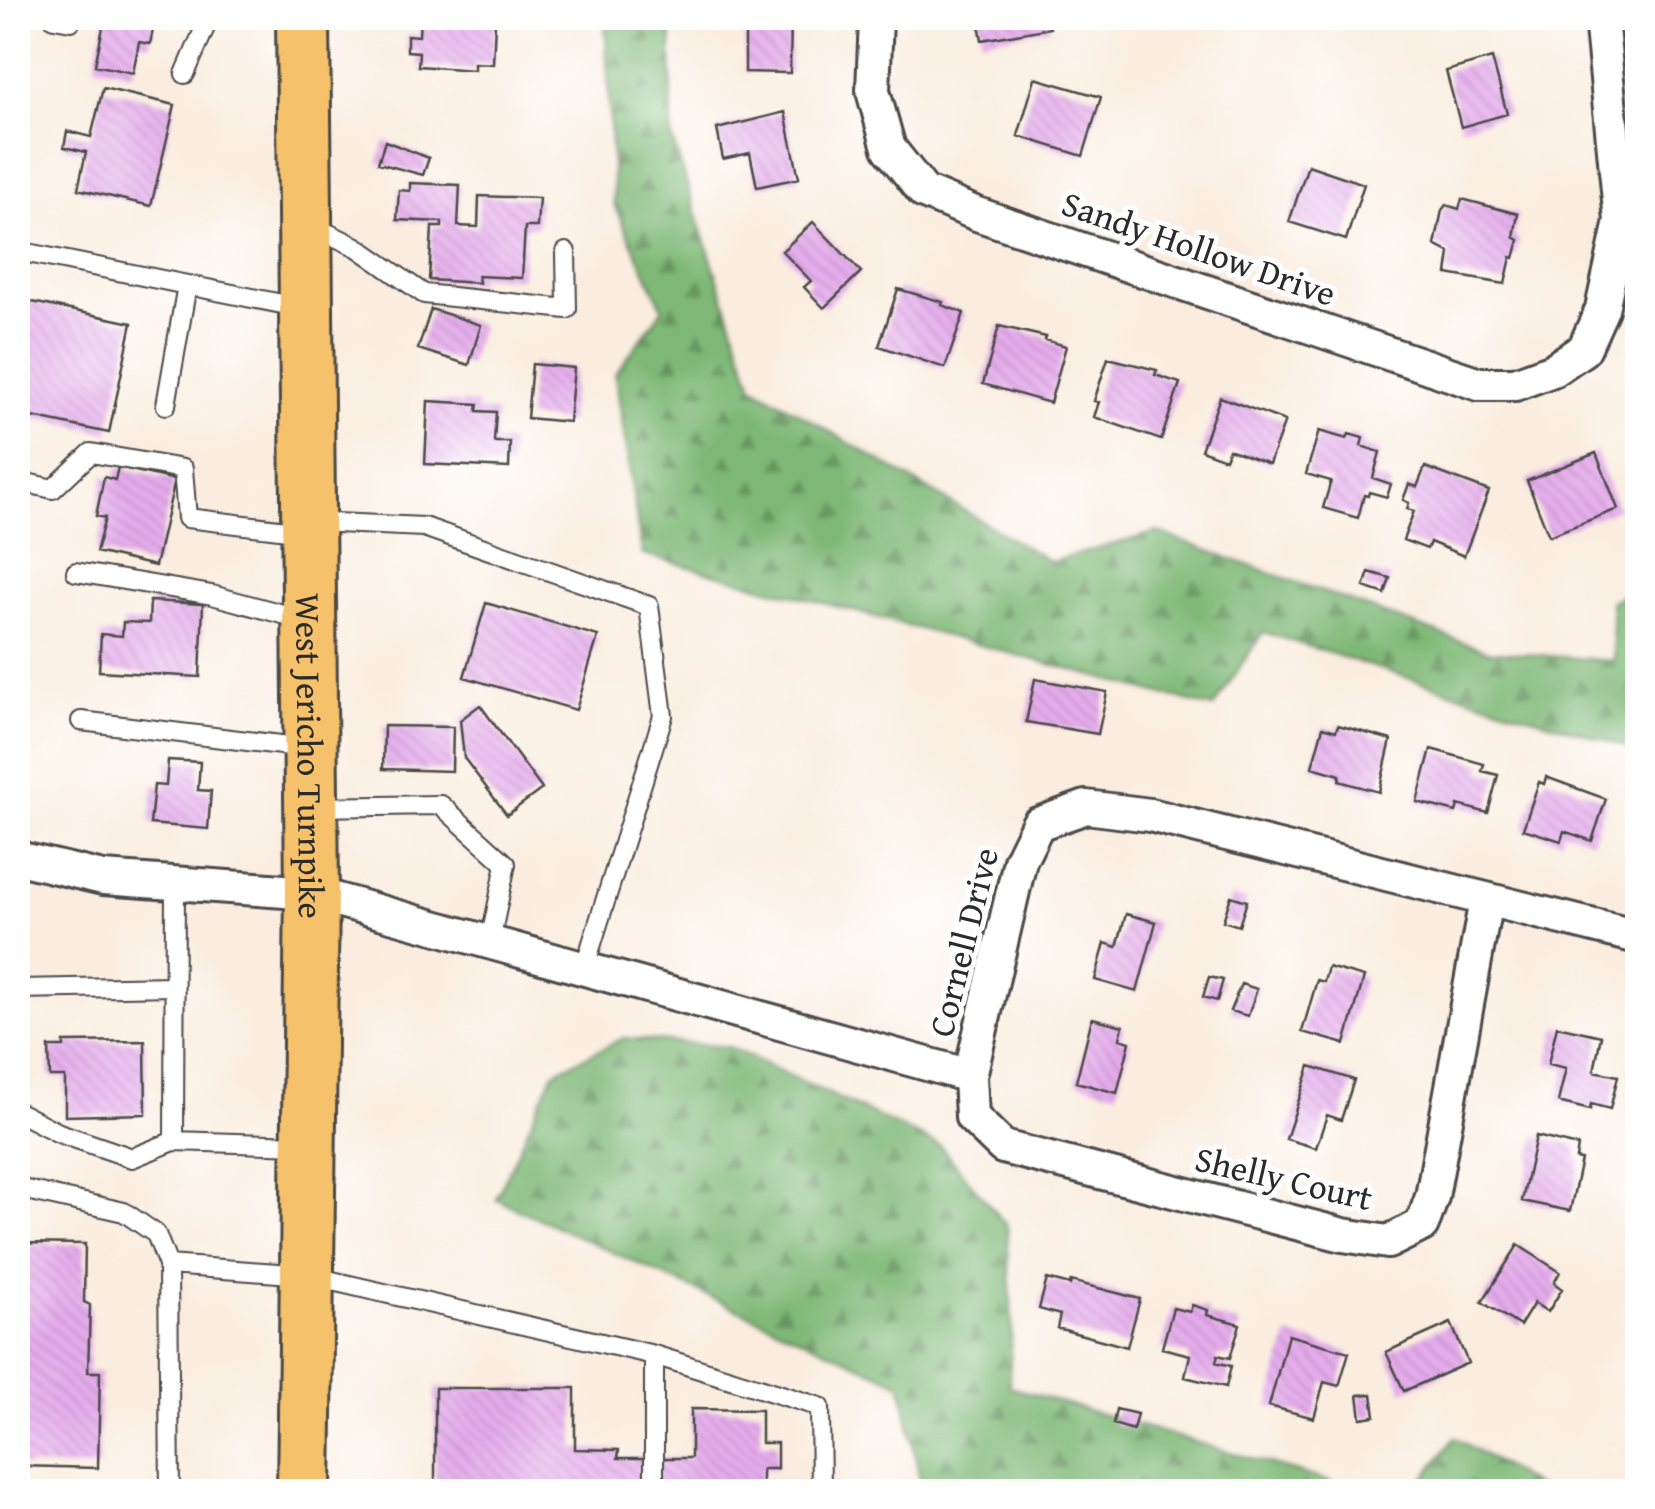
<svg xmlns="http://www.w3.org/2000/svg" width="1655" height="1509" font-family="'Gentium Book Plus',serif">
  <style>
    .forest { fill: url(#forest-firs); stroke: #547250; stroke-width: 2.5 }
    .building { fill: url(#building-back-hatch) }
    .lines { fill: none; stroke-linecap: round; stroke-linejoin: round }
    .service-casing { stroke: #4a4846; stroke-width: 22 }
    .minor-casing { stroke: #4a4846; stroke-width: 38 }
    .primary-casing { stroke: #4a4846; stroke-width: 58 }
    .service { stroke: #fff; stroke-width: 18 }
    .minor { stroke: #fff; stroke-width: 32 }
    .primary { stroke: #f5c16b; stroke-width: 52 }
    .labels { text-anchor: middle; dominant-baseline: central; stroke-width: 10; stroke-linejoin: round; paint-order: stroke }
    .street-label { font-size: 35px; fill: #2b2b2b; stroke: #fff }
  </style>
  <defs>
    <pattern id="forest-firs" width="22" height="20" patternUnits="userSpaceOnUse" patternTransform="scale(2.5)"><rect width="22" height="20" fill="#7eb876"/><path d="M5 1l3.5 6h-7zM16 11l3.5 6h-7z" fill="#679661"/></pattern>
    <pattern id="building-back-hatch" width="6" height="6" patternUnits="userSpaceOnUse" patternTransform="scale(2.5)"><rect width="6" height="6" fill="#e5acec"/><path d="M-1 5l2 2M0 0l6 6M5-1l2 2" fill="none" stroke="#c594cb"/></pattern>
  </defs>
  <rect width="100%" height="100%" fill="#fff"/>
  <filter id="ink" filterUnits="userSpaceOnUse"><feTurbulence type="fractalNoise" baseFrequency=".01" numOctaves="2"/><feDisplacementMap in="SourceGraphic" scale="20" xChannelSelector="R" yChannelSelector="G"/><feConvolveMatrix kernelMatrix="1 2 1 2 8 2 1 2 1" color-interpolation-filters="sRGB"/></filter>
  <filter id="wash" filterUnits="userSpaceOnUse"><feTurbulence type="fractalNoise" baseFrequency=".0048" numOctaves="4" result="noise"/><feDisplacementMap in="SourceGraphic" scale="40" xChannelSelector="R" yChannelSelector="G"/><feGaussianBlur stdDeviation="2.25" result="paint"/><feColorMatrix in="noise" values="0 0 0 0 0 0 0 0 0 0 0 0 0 0 0 0 0 1.4 0 .05"/><feComposite in="paint" operator="in"/></filter>
  <g filter="url(#wash)">
    <rect width="100%" height="100%" fill="#faeddf"/>
    <!-- forest -->
    <path class="forest" d="M605 18H671L672 139 753 386 1051 562 1157 532 1487 651 1614 661 1611 602 1637 585V750L1263 632 1213 708 642 554 615 374 663 309 614 205Z
      M624 1038 729 1047 940 1146 1007 1226 1012 1323 1009 1387 1361 1491H922L901 1384 496 1199 554 1072Z
      M1455 1437 1543 1491H1415Z"/>
    <g id="blocks">
      <!-- building -->
      <path class="building" d="M105 18H173L172 24 155 20 150 44 139 42 133 73 95 65Z
        M420 18H490V21L495 22 493 64 474 63V70L418 66 419 52 407 51V35L419 36Z
        M727 18H791L790 73 745 72V26L726 25Z
        M978 18H1048L1050 28 982 40Z
        M1492 58 1507 114 1461 127 1446 71Z
        M1035 78 1101 97 1083 156 1018 136Z
        M103 88 175 105 151 206 78 189 86 152 64 147 67 131 91 137Z
        M785 112 799 178 757 187 750 153 723 159 717 129Z
        M385 141 429 158 423 175 378 163Z
        M1308 165 1364 184 1346 240 1289 222Z
        M410 183 460 185 458 226 478 227 479 196 539 198 537 227H525L522 278 478 276 479 283 429 280 432 227H442V222L397 220 399 190 410 191Z
        M1462 199 1518 214 1514 237 1519 240 1514 258 1511 257 1505 284 1447 274 1450 253 1435 245 1442 210 1446 205 1459 209Z
        M813 222 861 272 824 308 804 287 811 281 782 251Z
        M898 289 943 302 942 305 964 313 945 368 879 346Z
        M18 299 132 323 109 433 18 414Z
        M431 309 481 325 469 365 418 349Z
        M999 326 1046 337 1045 340 1066 346 1050 403 983 384Z
        M1108 358 1157 370 1155 375 1180 383 1161 440 1094 417 1099 402 1094 401Z
        M532 364 574 368 569 422 527 418Z
        M1220 397 1285 421 1269 464 1229 449 1225 459 1201 450Z
        M428 401 478 404 477 411 496 412 494 442H510L509 468 425 464Z
        M1319 431 1347 439 1349 434 1363 438 1361 446 1380 452 1373 478 1391 484 1387 497 1369 492 1368 496 1364 495 1358 518 1323 508 1331 481 1306 474Z
        M1596 453 1618 509 1549 536 1527 481Z
        M118 467 175 480 155 566 96 552 105 518 96 516 104 477 115 480Z
        M1425 467 1489 491 1464 556 1430 542 1427 549 1403 540 1414 511 1407 509 1409 503 1403 500 1409 484 1417 487Z
        M1369 572 1390 578 1385 594 1364 587Z
        M150 601 203 604 200 677 99 671 101 634 122 636 123 622 149 623Z
        M486 603 598 636 576 710 464 677Z
        M1035 679 1107 692 1098 734 1026 722Z
        M480 705 542 789 507 815 464 758 460 720Z
        M1338 725 1391 740 1379 792 1339 781 1340 775 1312 767 1323 727 1336 731Z
        M384 726 453 727 452 771 383 769Z
        M1431 749 1484 764 1482 771 1498 775 1488 813 1458 805 1456 812 1417 802Z
        M168 760 200 762 198 790 211 791 208 829 150 824 154 785 166 786Z
        M1546 777 1606 799 1592 841 1564 831 1561 841 1523 829 1539 782 1544 784Z
        M1231 896 1247 901 1239 926 1223 921Z
        M1126 914 1156 922 1137 992 1095 980 1105 943 1117 947Z
        M1328 967 1364 977 1345 1044 1302 1032 1317 980 1324 982Z
        M1209 977 1223 980 1217 1001 1203 997Z
        M1241 984 1257 989 1248 1016 1230 1011Z
        M1092 1018 1123 1026 1120 1039 1130 1042 1117 1093 1076 1082Z
        M1557 1026 1601 1036 1594 1071 1618 1076 1610 1109 1591 1104 1590 1110 1558 1102 1566 1068 1548 1064Z
        M145 1041 146 1114 65 1116V1077H50L49 1047H64V1042Z
        M1310 1066 1354 1080 1341 1120 1327 1115 1316 1148 1286 1139Z
        M1536 1136 1578 1146 1576 1159 1581 1160 1570 1211 1522 1201Z
        M18 1243 85 1244 84 1302 90 1305 88 1372H100L98 1468 18 1466Z
        M1518 1245 1560 1272 1554 1283 1562 1289 1548 1312 1534 1303 1520 1326 1482 1302Z
        M1047 1279 1070 1285 1071 1281 1140 1299 1127 1347 1057 1328 1060 1315 1039 1309Z
        M1192 1305 1208 1310 1207 1315 1240 1324 1230 1358 1218 1355 1216 1362 1231 1366 1226 1387 1185 1377 1190 1355 1162 1348 1173 1308 1190 1312Z
        M1451 1323 1468 1363 1404 1391 1386 1352Z
        M1288 1335 1349 1352 1339 1386 1324 1382 1314 1418 1269 1406Z
        M435 1388H575V1449L619 1450 618 1458H691V1409L761 1410V1443H777V1469H762V1492H435Z
        M1372 1394 1375 1416 1361 1418 1358 1395Z
        M1116 1409 1137 1414 1133 1430 1113 1424Z"/>
    </g>
  </g>
  <g filter="url(#ink)">
    <use href="#blocks" fill-opacity="0" stroke="#4a4846" stroke-width="2.5"/>
    <g class="lines">
      <!-- service casing -->
      <g class="service-casing">
        <path id="service" d="M54 18 71 21 72 18
          M185 74 209 18
          M312 226 357 247 424 294 567 309 566 252
          M18 251 302 308
          M166 405 187 285
          M18 481 53 489 91 453 183 469 187 518 304 532
          M314 522 424 527 649 606 663 716 584 969
          M76 572 212 595 305 620
          M81 721 306 748
          M314 807 441 805 506 864 490 942
          M18 989 174 986
          M18 1112 59 1133 132 1158 174 1141 175 883
          M174 1141 303 1145
          M18 1188 124 1212 156 1234 168 1265 170 1492
          M168 1265 306 1275 654 1355 820 1407 821 1492
          M654 1355V1492"/>
      </g>
      <!-- minor casing -->
      <g class="minor-casing">
        <path id="minor" d="M876 18 873 91 889 148 924 192 977 214 1479 384H1515L1553 370 1584 349 1602 309 1621 221 1601 18
          M18 858 103 878 312 893 970 1076
          M1486 900 1432 1197 1422 1225 1388 1242 1343 1235 1003 1147 972 1117 970 1076 1020 861 1038 824 1086 807 1150 815 1638 937"/>
      </g>
      <!-- primary casing -->
      <g class="primary-casing">
        <g id="primary">
          <path id="s1" d="M303 18 312 893 304 1492"/>
        </g>
      </g>
      <!-- service -->
      <use href="#service" class="service"/>
      <!-- minor -->
      <use href="#minor" class="minor"/>
      <!-- primary -->
      <use href="#primary" class="primary"/>
    </g>
  </g>
  <g class="labels">
    <!-- street labels -->
    <g class="street-label">
      <text transform="translate(1199 248) rotate(19)">Sandy Hollow Drive</text>
      <text stroke="none"><textPath href="#s1" startOffset="738">West Jericho Turnpike</textPath></text>
      <text transform="translate(963 942) rotate(-76)">Cornell Drive</text>
      <text transform="translate(1284 1178) rotate(13)">Shelly Court</text>
    </g>
  </g>
  <!-- margin -->
  <rect width="1655" height="1509" fill="none" stroke="#fff" stroke-width="60"/>
</svg>
